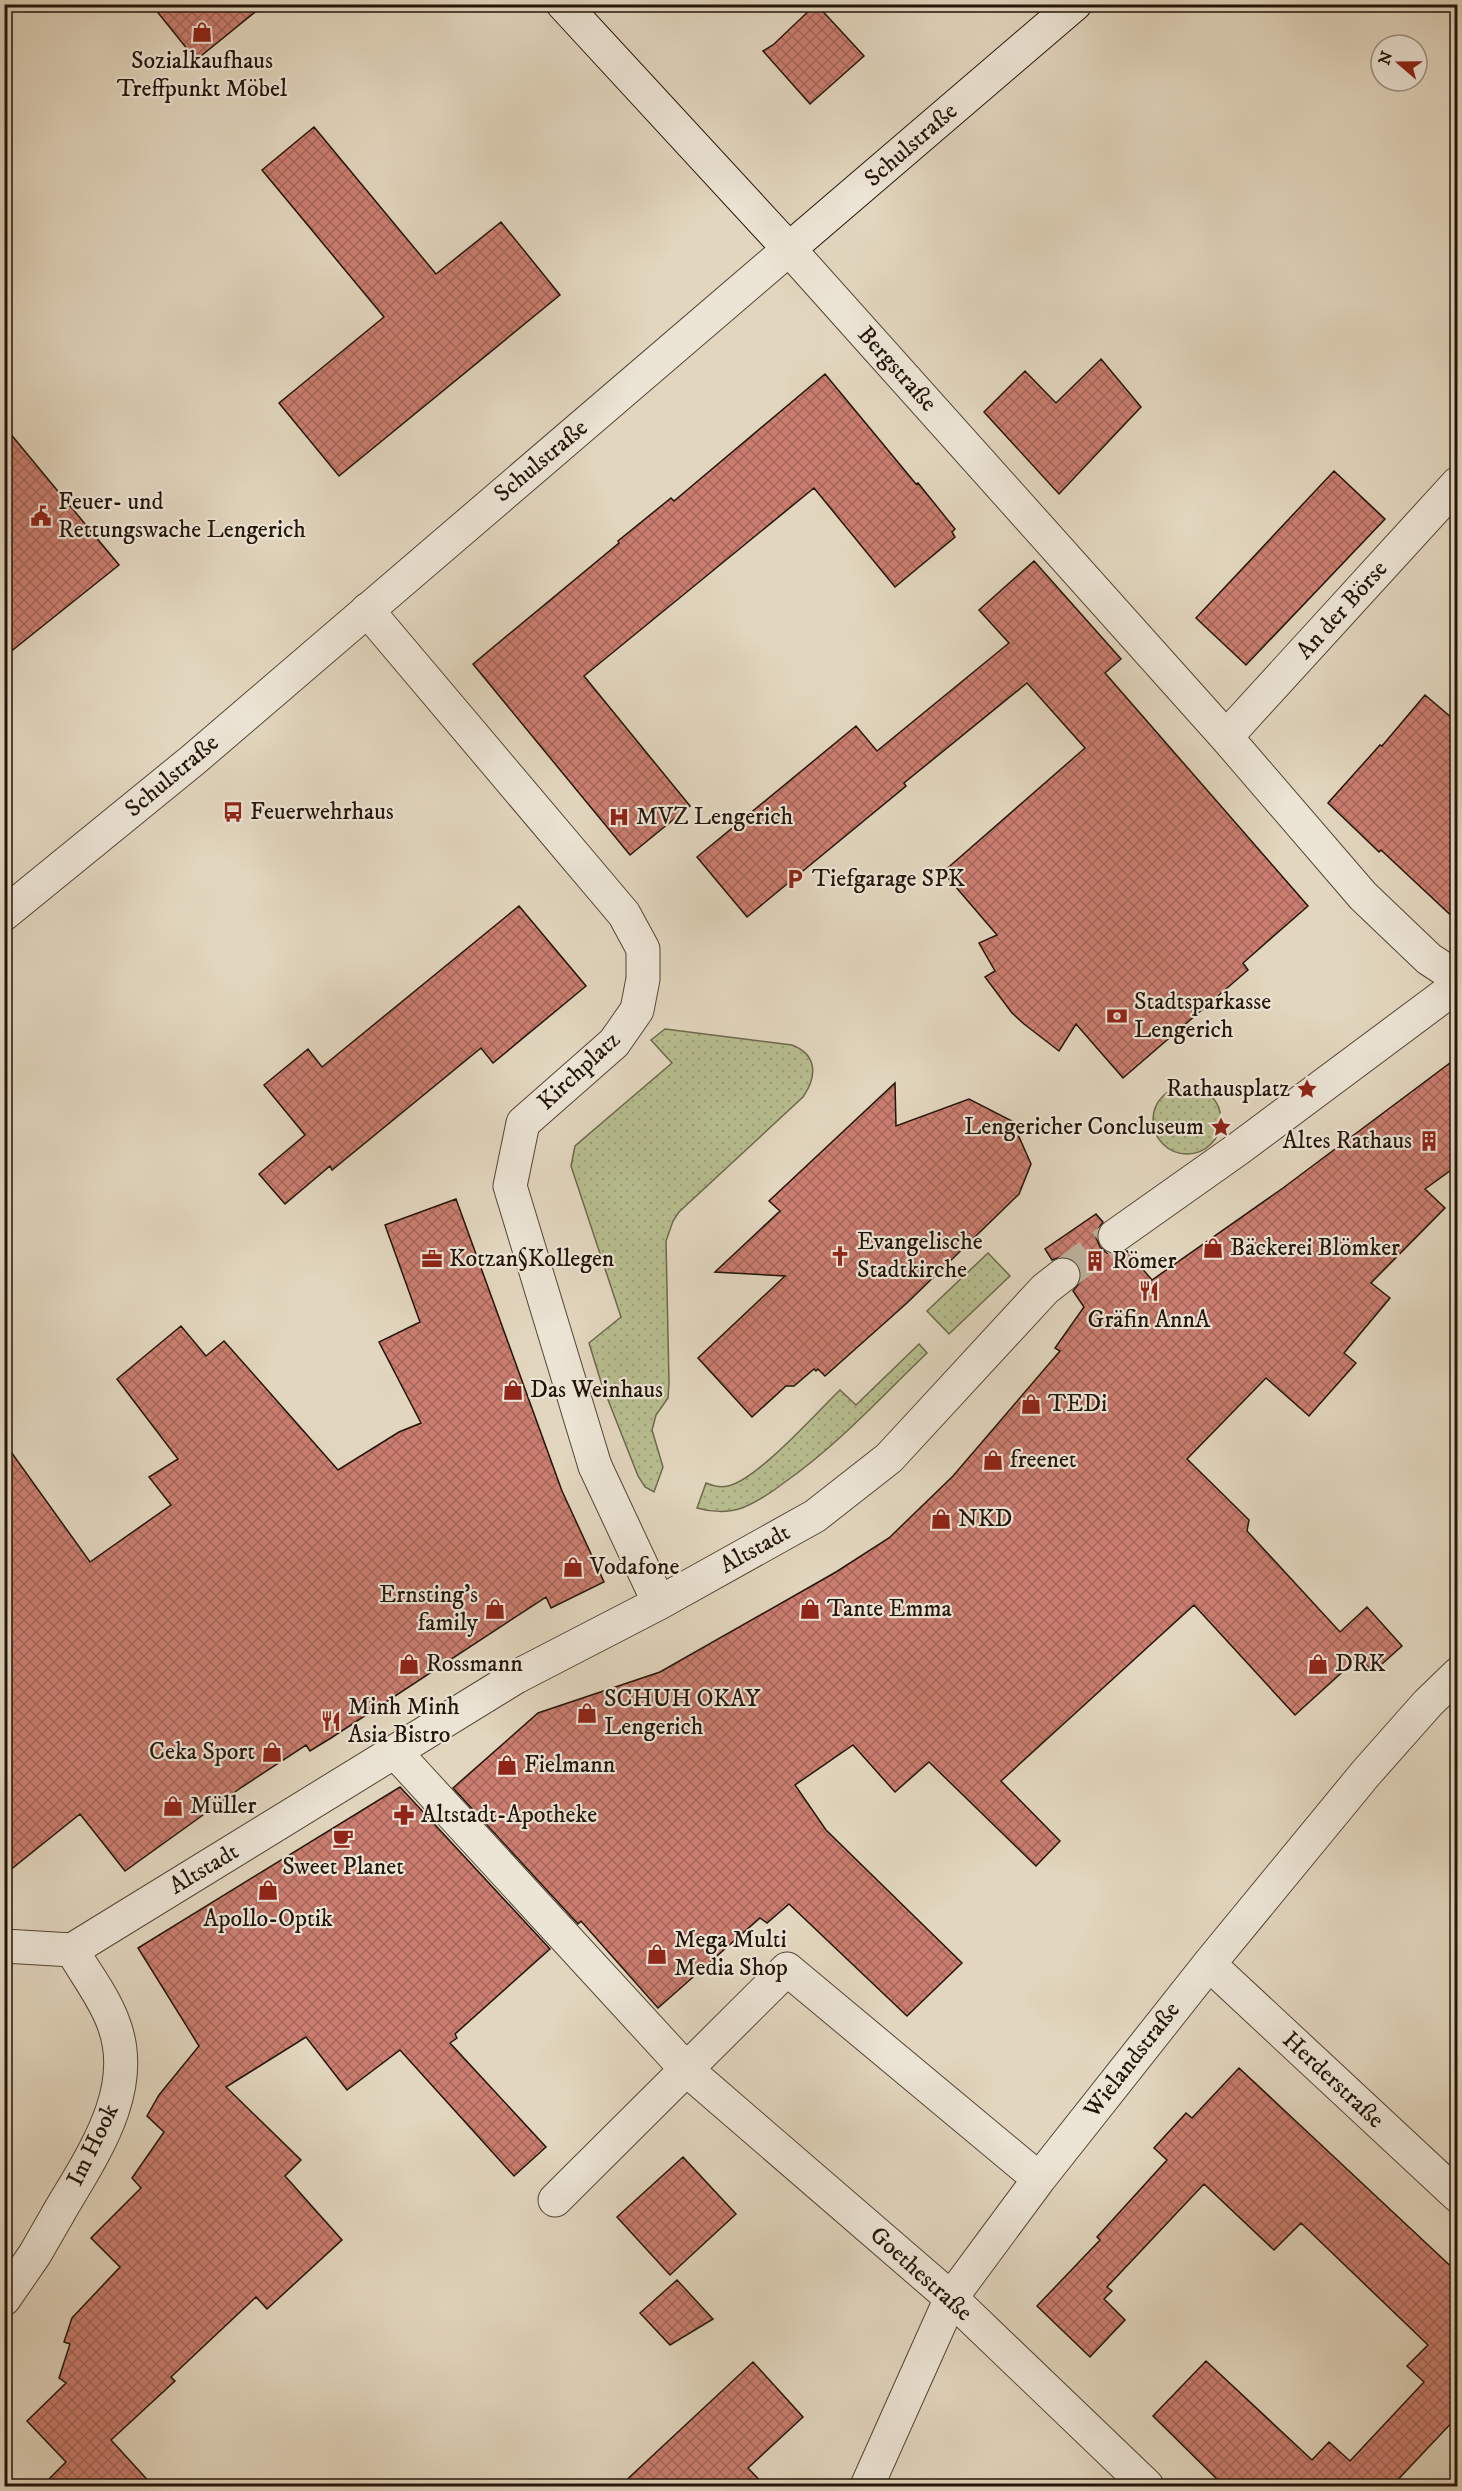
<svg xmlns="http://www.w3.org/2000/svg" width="1462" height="2491" font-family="'IM FELL DW Pica',serif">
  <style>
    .green { fill: url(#green-dots); stroke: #6d694c; stroke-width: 1.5 }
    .building { fill: url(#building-cross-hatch); stroke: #23150a; stroke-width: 1.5 }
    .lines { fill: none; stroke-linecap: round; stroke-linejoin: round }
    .pedestrian-tunnel { stroke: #bcaf9a; stroke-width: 33; stroke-dasharray: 33 16; stroke-linecap: butt }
    .pedestrian-casing { stroke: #534537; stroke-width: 35 }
    .minor-casing { stroke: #534537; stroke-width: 35 }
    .tertiary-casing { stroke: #534537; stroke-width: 35 }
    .secondary-casing { stroke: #23150a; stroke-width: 35 }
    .pedestrian { stroke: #ece4d5; stroke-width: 33 }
    .minor { stroke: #ece4d5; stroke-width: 33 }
    .tertiary { stroke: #ece4d5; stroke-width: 33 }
    .secondary { stroke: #ece4d5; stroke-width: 33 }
    .labels { text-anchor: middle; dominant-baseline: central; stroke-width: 4.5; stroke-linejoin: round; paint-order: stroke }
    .poi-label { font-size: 24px; fill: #23150a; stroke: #ece4d5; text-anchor: start }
    .street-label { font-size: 24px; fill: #23150a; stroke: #ece4d5 }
  </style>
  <defs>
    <pattern id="green-dots" width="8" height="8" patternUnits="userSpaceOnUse" patternTransform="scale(1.5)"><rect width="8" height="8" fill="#b7bd8f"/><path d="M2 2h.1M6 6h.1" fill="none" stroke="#9da27a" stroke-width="1.8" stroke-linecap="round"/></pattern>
    <pattern id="building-cross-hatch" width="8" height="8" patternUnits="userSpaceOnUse" patternTransform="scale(1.5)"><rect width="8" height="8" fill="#cb7e70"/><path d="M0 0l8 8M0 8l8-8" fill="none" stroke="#a4665a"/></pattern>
  </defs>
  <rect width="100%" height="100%" fill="#e2d6be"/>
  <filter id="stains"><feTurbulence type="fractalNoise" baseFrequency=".00333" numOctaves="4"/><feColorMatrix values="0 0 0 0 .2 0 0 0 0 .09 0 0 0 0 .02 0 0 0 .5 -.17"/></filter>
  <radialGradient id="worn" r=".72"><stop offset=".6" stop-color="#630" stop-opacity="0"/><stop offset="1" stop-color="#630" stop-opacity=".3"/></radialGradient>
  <!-- green -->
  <path class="green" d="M665 1029 792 1045C818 1055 817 1077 803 1097L679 1212 673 1221 666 1241 669 1383 668 1398 656 1415 652 1430 663 1467 654 1492 645 1487 638 1476 601 1382 589 1343 621 1317 571 1166 575 1146 672 1063 651 1040Z
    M1153 1120a34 34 0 1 1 68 0a34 34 0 1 1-68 0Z
    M988 1253 1010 1276 949 1334 927 1311Z
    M919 1344 927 1353C881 1397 838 1445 785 1482 772 1492 758 1502 742 1508 728 1513 710 1512 697 1508L706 1483C713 1486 720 1488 728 1486 758 1479 816 1413 840 1390L856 1405Z"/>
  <!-- building -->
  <path class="building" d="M151 4H265L196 60Z
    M816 4 864 56 810 104 763 51 773 45Z
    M314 127 436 274 501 222 560 295 339 476 279 403 384 317 262 170Z
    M1101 359 1141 407 1059 494 984 412 1025 371 1056 403Z
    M825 374 916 484 918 483 955 529 952 532 955 537 895 587 814 488 584 676 690 806 630 855 473 664 619 543 618 541 671 498 674 501Z
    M4 426 119 565 4 657Z
    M1334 471 1385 519 1246 665 1196 618Z
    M1034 561 1121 659 1105 673 1308 906 1243 963 1248 970 1123 1078 1076 1024 1059 1051 1024 1024 1012 1013 985 977 995 971 979 943 997 935 943 872 1085 748 1027 683 904 783 906 786 747 917 697 857 856 726 877 751 1009 643 979 610Z
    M1425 695 1458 723V922L1381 850 1379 852 1328 803 1380 745 1382 746Z
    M519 906 586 986 493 1063 481 1048 332 1170 330 1166 285 1204 259 1174 305 1135 264 1085 308 1049 322 1067Z
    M1458 1057V1165L1425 1189 1445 1208 1371 1283 1390 1298 1344 1353 1356 1363 1309 1416 1266 1378 1187 1459 1249 1520 1247 1531 1340 1632 1367 1607 1402 1646 1373 1672 1359 1657 1295 1715 1194 1605 1001 1781 1060 1841 1036 1866 929 1762 895 1792 853 1745 795 1785 826 1830 962 1963 907 2016 789 1904 767 1923 760 1918 658 2008 581 1921 578 1924 453 1788 538 1713 660 1672 836 1572 889 1538 953 1476 1060 1351 1055 1348 1084 1307 1073 1291 1081 1281 1082 1273 1078 1264 1070 1257H1060L1052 1260 1045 1249 1096 1214 1103 1222 1098 1229 1096 1237 1100 1247 1107 1253 1116 1255 1127 1251 1152 1280 1283 1188Z
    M895 1083 896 1126 969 1099 1012 1121 1031 1164 1019 1194 907 1303 825 1376 818 1369 816 1371 814 1369 794 1386H786L752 1417 698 1358 785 1276 715 1272 780 1211 769 1201Z
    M456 1199 562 1491 604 1582 551 1608 546 1597 331 1738 310 1751 306 1745 242 1787 125 1871 80 1814 4 1875V1442L90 1562 171 1505 149 1477 178 1459 117 1379 181 1326 206 1356 224 1341 338 1470 399 1432 421 1423 379 1342 420 1322 385 1225Z
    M400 1787 550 1949 455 2034 457 2038 450 2043 546 2147 514 2176 400 2050 347 2090 306 2037 226 2087 301 2160 285 2176 342 2240 267 2309 256 2297 171 2377 175 2381 111 2440 154 2487H41L66 2462 27 2421 66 2383 59 2378 70 2344 64 2342 72 2318 120 2267 91 2238 141 2188 132 2178 164 2132 147 2116 159 2095 199 2046 138 1948Z
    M1239 2068 1458 2273V2416L1391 2487H1225L1153 2416 1206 2361 1312 2460 1329 2442 1350 2461 1424 2382 1407 2366 1428 2345 1301 2223 1274 2250 1204 2184 1107 2287 1112 2291 1104 2299 1125 2320 1090 2357 1037 2306 1100 2240 1097 2237 1167 2160 1154 2148 1186 2113 1192 2118Z
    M683 2157 736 2214 670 2275 617 2217Z
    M677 2280 713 2319 670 2345 640 2313Z
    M753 2362 803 2417 748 2468 766 2487H619Z"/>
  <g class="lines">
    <!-- pedestrian-tunnel -->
    <path class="pedestrian-tunnel" d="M1063 1275 1115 1236"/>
    <!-- pedestrian casing -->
    <g class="pedestrian-casing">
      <path id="pedestrian" d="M1115 1236 1238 1149 1458 985
        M595 1466 659 1603
        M395 1752 687 2070
        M4 1946 72 1950 516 1677 659 1603 815 1516 889 1458 1045 1289 1063 1275
        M58 2214C91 2157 140 2090 113 2022 104 1997 85 1973 72 1950"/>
    </g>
    <!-- minor casing -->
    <g class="minor-casing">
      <path id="minor" d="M789 249 1226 737 1363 896 1429 959 1458 978
        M367 610 624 914 643 949V979L637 1010 614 1043 523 1123 510 1186 595 1466
        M1226 737 1458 483
        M1209 1964 1458 2196
        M687 2070 951 2298 1147 2486
        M555 2200 787 1969 1039 2179
        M4 2299 35 2254 58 2214
        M867 2486 951 2298 1039 2179 1209 1964 1366 1773 1428 1703 1458 1674"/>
    </g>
    <!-- tertiary casing -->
    <g class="tertiary-casing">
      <path id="tertiary" d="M4 914 193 760 789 249"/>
    </g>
    <!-- secondary casing -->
    <g class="secondary-casing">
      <path id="secondary" d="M563 4 789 249 1075 4"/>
    </g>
    <!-- pedestrian -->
    <use href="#pedestrian" class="pedestrian"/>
    <!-- minor -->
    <use href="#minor" class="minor"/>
    <!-- tertiary -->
    <use href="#tertiary" class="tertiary"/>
    <!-- secondary -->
    <use href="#secondary" class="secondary"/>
  </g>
  <!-- icons -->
  <defs>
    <g id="shop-bare" transform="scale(1.62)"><path d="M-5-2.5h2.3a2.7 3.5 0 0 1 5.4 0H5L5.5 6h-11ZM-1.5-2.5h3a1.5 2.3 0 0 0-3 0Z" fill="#8f2418" stroke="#ece4d5" stroke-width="2.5" paint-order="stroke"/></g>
    <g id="civic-bare" transform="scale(1.62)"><path d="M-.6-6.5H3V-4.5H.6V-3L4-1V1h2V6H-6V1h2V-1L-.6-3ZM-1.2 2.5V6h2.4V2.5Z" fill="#8f2418" stroke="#ece4d5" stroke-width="2.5" paint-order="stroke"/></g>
    <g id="bus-bare" transform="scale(1.62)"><path d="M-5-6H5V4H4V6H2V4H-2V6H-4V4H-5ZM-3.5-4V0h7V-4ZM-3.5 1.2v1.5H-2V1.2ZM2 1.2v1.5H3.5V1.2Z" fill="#8f2418" stroke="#ece4d5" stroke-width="2.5" paint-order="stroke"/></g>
    <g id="hospital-bare" transform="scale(1.62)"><path d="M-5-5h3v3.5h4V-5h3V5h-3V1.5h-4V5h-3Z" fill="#8f2418" stroke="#ece4d5" stroke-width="2.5" paint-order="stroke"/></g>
    <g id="parking-bare" transform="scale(1.62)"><path d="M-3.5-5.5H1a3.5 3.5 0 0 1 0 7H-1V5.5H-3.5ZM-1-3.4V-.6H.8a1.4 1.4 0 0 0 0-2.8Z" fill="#8f2418" stroke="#ece4d5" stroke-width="2.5" paint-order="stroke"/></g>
    <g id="bank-bare" transform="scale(1.62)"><path d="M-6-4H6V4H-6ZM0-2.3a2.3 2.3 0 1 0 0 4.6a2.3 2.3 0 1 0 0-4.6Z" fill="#8f2418" stroke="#ece4d5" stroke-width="2.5" paint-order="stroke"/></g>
    <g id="sight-bare" transform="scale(1.62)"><path d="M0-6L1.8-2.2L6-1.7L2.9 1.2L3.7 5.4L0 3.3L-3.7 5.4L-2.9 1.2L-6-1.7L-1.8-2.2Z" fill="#8f2418" stroke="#ece4d5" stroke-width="2.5" paint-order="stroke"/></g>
    <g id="building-bare" transform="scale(1.62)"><path d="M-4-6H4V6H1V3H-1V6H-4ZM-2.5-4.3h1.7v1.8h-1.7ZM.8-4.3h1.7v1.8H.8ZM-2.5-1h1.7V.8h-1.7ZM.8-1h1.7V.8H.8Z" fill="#8f2418" stroke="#ece4d5" stroke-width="2.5" paint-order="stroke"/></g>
    <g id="church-bare" transform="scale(1.62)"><path d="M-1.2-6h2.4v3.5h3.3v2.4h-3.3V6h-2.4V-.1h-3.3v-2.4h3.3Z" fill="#8f2418" stroke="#ece4d5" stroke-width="2.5" paint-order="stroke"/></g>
    <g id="office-bare" transform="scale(1.62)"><path d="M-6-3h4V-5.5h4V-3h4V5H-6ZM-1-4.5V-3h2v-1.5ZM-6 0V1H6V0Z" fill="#8f2418" stroke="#ece4d5" stroke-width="2.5" paint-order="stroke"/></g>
    <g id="restaurant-bare" transform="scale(1.62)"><path d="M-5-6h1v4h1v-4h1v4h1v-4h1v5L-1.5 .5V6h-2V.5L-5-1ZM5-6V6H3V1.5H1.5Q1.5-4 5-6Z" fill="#8f2418" stroke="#ece4d5" stroke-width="2.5" paint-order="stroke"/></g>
    <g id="pharmacy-bare" transform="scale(1.62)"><path d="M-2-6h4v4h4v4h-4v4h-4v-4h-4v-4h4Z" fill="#8f2418" stroke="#ece4d5" stroke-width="2.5" paint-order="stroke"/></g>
    <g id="cafe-bare" transform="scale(1.62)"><path d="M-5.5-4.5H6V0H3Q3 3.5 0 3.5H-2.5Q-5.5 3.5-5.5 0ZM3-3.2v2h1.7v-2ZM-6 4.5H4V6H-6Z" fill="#8f2418" stroke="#ece4d5" stroke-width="2.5" paint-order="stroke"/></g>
  </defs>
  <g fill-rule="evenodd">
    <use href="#shop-bare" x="202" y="32"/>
    <use href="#civic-bare" x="41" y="516"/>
    <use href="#bus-bare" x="233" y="812"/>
    <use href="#hospital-bare" x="619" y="817"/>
    <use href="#parking-bare" x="795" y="879"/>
    <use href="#bank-bare" x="1117" y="1016"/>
    <use href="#sight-bare" x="1307" y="1089"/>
    <use href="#sight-bare" x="1221" y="1127"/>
    <use href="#building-bare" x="1429" y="1141"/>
    <use href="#shop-bare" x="1213" y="1248"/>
    <use href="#church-bare" x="840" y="1256"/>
    <use href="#office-bare" x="432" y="1259"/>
    <use href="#building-bare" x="1095" y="1261"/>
    <use href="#restaurant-bare" x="1149" y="1291"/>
    <use href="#shop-bare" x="513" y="1390"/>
    <use href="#shop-bare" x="1031" y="1404"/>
    <use href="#shop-bare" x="993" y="1460"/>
    <use href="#shop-bare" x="941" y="1519"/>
    <use href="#shop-bare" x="573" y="1567"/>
    <use href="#shop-bare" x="495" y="1609"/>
    <use href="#shop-bare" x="810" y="1609"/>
    <use href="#shop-bare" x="409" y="1664"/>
    <use href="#shop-bare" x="1318" y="1664"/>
    <use href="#shop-bare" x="587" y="1713"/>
    <use href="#restaurant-bare" x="331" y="1721"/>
    <use href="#shop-bare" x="272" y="1752"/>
    <use href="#shop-bare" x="507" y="1765"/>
    <use href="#shop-bare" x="173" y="1806"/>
    <use href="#pharmacy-bare" x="404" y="1815"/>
    <use href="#cafe-bare" x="343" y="1838"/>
    <use href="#shop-bare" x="268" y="1890"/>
    <use href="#shop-bare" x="657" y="1954"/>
  </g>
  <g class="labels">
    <!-- poi labels -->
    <g class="poi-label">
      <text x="202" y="61" text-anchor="middle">Sozialkaufhaus<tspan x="202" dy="28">Treffpunkt Möbel</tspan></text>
      <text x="58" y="502">Feuer- und<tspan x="58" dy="28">Rettungswache Lengerich</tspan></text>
      <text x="250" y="812">Feuerwehrhaus</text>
      <text x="636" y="817">MVZ Lengerich</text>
      <text x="812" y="879">Tiefgarage SPK</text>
      <text x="1134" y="1002">Stadtsparkasse<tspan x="1134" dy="28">Lengerich</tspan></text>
      <text x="1290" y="1089" text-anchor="end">Rathausplatz</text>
      <text x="1204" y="1127" text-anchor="end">Lengericher Concluseum</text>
      <text x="1412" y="1141" text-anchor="end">Altes Rathaus</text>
      <text x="857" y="1242">Evangelische<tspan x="857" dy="28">Stadtkirche</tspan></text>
      <text x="1230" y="1248">Bäckerei Blömker</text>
      <text x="449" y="1259">Kotzan§Kollegen</text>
      <text x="1112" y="1261">Römer</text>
      <text x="1149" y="1320" text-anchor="middle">Gräfin AnnA</text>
      <text x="530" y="1390">Das Weinhaus</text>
      <text x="1048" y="1404">TEDi</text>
      <text x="1010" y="1460">freenet</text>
      <text x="958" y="1519">NKD</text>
      <text x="590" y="1567">Vodafone</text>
      <text x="478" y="1595" text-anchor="end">Ernsting's<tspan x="478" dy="28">family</tspan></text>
      <text x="827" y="1609">Tante Emma</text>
      <text x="426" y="1664">Rossmann</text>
      <text x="1335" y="1664">DRK</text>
      <text x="604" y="1699">SCHUH OKAY<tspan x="604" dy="28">Lengerich</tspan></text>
      <text x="348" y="1707">Minh Minh<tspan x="348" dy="28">Asia Bistro</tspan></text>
      <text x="255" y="1752" text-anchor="end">Ceka Sport</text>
      <text x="524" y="1765">Fielmann</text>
      <text x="190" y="1806">Müller</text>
      <text x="421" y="1815">Altstadt-Apotheke</text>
      <text x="343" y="1867" text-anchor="middle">Sweet Planet</text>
      <text x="268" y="1919" text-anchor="middle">Apollo-Optik</text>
      <text x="674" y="1940">Mega Multi<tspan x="674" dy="28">Media Shop</tspan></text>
    </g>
    <!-- street labels -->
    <g class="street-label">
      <text transform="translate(911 145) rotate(-41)">Schulstraße</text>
      <text transform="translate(897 369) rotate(48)">Bergstraße</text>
      <text transform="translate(541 461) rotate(-40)">Schulstraße</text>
      <text transform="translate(1342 610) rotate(-48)">An der Börse</text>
      <text transform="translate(172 776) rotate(-40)">Schulstraße</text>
      <text transform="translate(579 1071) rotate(-43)">Kirchplatz</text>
      <text transform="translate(755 1549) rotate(-29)">Altstadt</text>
      <text transform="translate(204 1869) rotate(-31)">Altstadt</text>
      <text transform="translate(1132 2060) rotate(-52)">Wielandstraße</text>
      <text transform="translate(1333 2080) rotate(43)">Herderstraße</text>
      <text transform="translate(93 2145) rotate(-64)">Im Hook</text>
      <text transform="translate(921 2274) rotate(42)">Goethestraße</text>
    </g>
  </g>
  <!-- margin -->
  <rect width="1462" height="2491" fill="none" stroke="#e2d6be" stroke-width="24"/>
  <rect x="6" y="6" width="1450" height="2479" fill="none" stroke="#23150a" stroke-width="3"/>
  <rect x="12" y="12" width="1438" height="2467" fill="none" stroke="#23150a" stroke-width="1.5"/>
  <!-- north arrow -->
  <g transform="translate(1399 63) rotate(290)"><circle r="28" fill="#ece4d5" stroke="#9c9184" stroke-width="1.5"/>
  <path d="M0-4.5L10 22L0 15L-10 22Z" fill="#8f2418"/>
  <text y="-9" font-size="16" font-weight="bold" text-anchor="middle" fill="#23150a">N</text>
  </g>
  <rect width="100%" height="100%" filter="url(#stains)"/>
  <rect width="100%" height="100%" fill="url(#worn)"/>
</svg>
